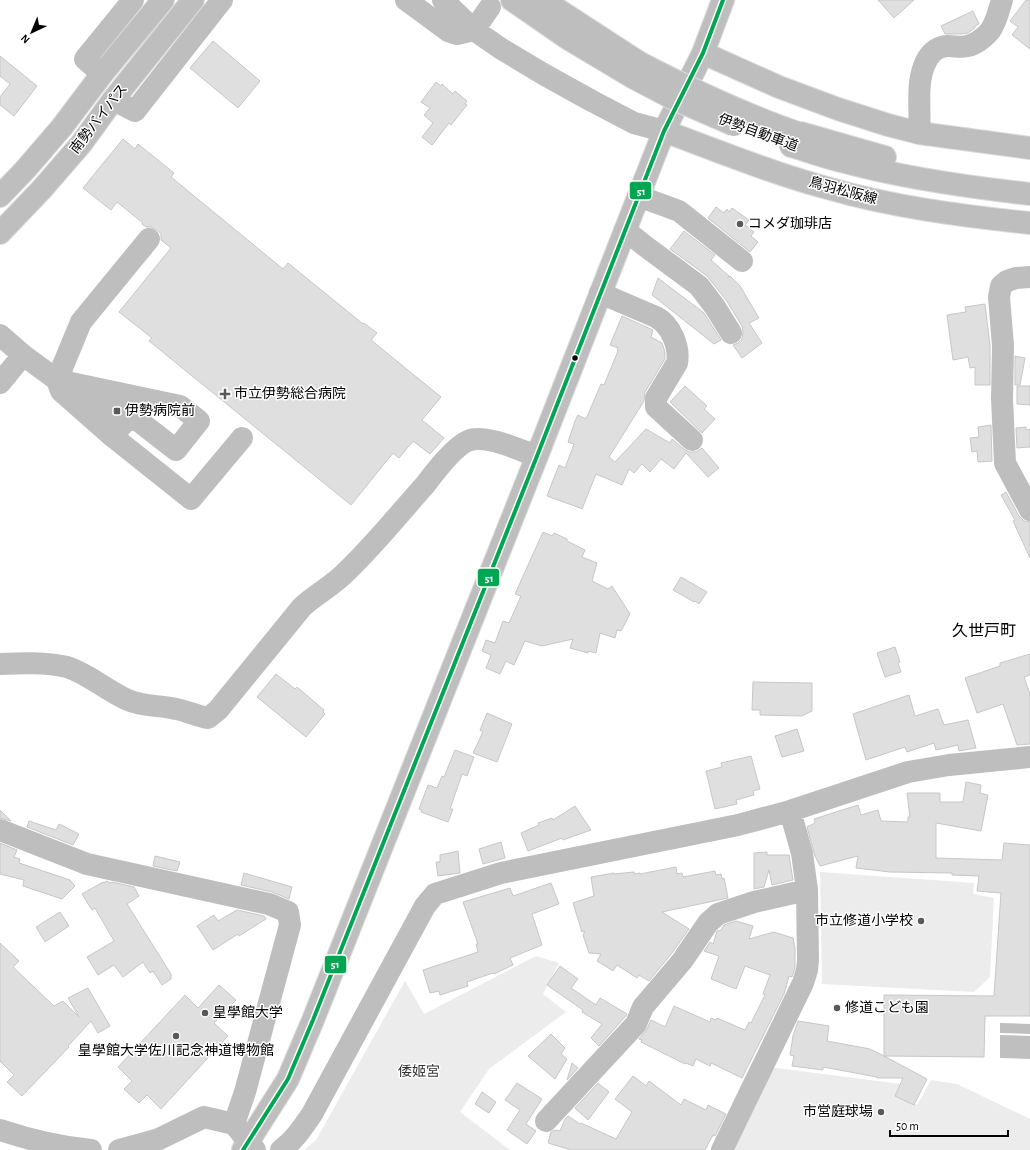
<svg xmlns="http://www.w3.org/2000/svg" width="1030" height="1150" font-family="'Alegreya Sans','Noto Sans JP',sans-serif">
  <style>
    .green { fill: #ececec }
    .water { fill: #bfbfbf }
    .building { fill: #dfdfdf; stroke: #c7c7c7 }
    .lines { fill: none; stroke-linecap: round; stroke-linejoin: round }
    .major-casing { stroke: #dbdbdb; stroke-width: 24 }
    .highway-casing { stroke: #dbdbdb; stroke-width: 24 }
    .minor { stroke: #bebebe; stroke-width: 22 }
    .major { stroke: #bebebe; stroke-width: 22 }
    .highway { stroke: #bebebe; stroke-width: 22 }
    .highway-bridge-casing { stroke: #dbdbdb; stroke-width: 24; stroke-linecap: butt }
    .highway-bridge { stroke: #bebebe; stroke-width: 22 }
    .bus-1-casing { stroke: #fff; stroke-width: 7 }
    .bus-1 { stroke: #00a651; stroke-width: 4 }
    .poi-dot { fill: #595959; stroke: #fff; stroke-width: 1.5 }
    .bus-dot { fill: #000; stroke: #fff; stroke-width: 1.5 }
    .labels { text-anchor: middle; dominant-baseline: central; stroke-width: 3; stroke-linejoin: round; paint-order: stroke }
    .street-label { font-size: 14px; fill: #000; stroke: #fff }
    .poi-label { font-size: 14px; fill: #000; stroke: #fff; text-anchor: start }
    .park-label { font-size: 14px; fill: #333; stroke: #fff }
    .quarter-label { font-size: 16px; fill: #000; stroke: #fff }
    .line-badge { stroke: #fff; stroke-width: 1.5 }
    .badge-label { font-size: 11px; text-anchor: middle; font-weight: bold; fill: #fff }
  </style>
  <rect width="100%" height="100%" fill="#fff"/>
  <!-- green -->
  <path class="green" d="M820 872 974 883 973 894 994 898 990 977 974 992 822 984Z
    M536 956 559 963 543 994 566 1012 489 1069 460 1112 510 1150H304L316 1140 405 981 424 1014Z
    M769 1067 901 1084 897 1096 917 1105 931 1080 957 1084 1030 1119V1150H728Z"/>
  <!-- water -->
  <path class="water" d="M1000 1023 1030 1024V1034L1000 1033Z
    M1000 1035 1030 1036V1059L1000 1058Z"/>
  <!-- building -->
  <path class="building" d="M878 0H914L894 18Z
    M1026 0H1030V49L1012 35 1018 27 1010 21Z
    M973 11 979 24 975 26V28L968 33 962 34H945L941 26Z
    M213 41 260 81 238 108 190 68Z
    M0 56 37 86 14 116 0 105V97L10 84 0 76Z
    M436 82 441 86 442 84 453 94 455 91 467 101 465 104 467 105 451 125 449 123 432 145 422 137 433 123 424 115 430 108 421 102Z
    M123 139 135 149 138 144 174 173 171 177 283 269 288 263 363 324 364 323 377 333 371 340 441 397 422 420 444 438 430 454 413 441 399 458 393 453 351 505 149 341 152 338 119 312 171 248 161 240V234L157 230 151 227H146L142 224 143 223 117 202 111 210 83 188Z
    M716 207 724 213 727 209 729 212 732 208 749 220 745 225 754 232 751 236 758 242 750 252 708 218Z
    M684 231 715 255 711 260 729 276 727 278 730 276 740 286 759 318 749 323 762 343 742 358 733 345 738 343 742 339 743 332 742 326 726 300 707 276 670 249Z
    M658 278 704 313 721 340 714 344 652 295Z
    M985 304 990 346V385H975V367L970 368 968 357 953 360 947 315 966 312 965 307Z
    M622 316 653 330 651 337 662 343 665 352V359L645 392 644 401 609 457 615 462 646 429 670 443 672 439 684 449 689 452H696L702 448 719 468 708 477 686 453 674 469 661 459 650 472 642 464 634 473 629 469 622 485 596 474 582 509 580 508 547 496 559 465 565 468 574 444 568 442 575 421 578 415 586 419 601 384 604 385 618 351 617 350 618 348 610 345Z
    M1015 356 1025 358 1020 385H1015Z
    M685 386 707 406 704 409 715 419 702 433 670 402Z
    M1017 386H1030V405L1017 404Z
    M991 425 992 461 978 462 977 451 972 452 970 438 979 437 978 427Z
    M1026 427V430L1030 429V447L1017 448 1016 428Z
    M1006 492 1019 516 1024 521 1030 522V558L1013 521 1015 520 1001 495Z
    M543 532 552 536 554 533 567 539V541L585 550 582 557 597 563 592 581 608 589 612 586 630 614 621 631 617 630 615 638 600 633 596 653 588 651V653L570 648 573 639 542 646 525 641 514 665 506 661 500 674 486 668 491 655 482 651 486 640 495 643 503 621 509 623 521 596 515 594Z
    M681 577 707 592 699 604 695 601 694 602 673 590Z
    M895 647 900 662 898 663 901 672 885 677 877 653Z
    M1030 654V675L1024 677 1030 694V744L1017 745 1003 704 977 713 965 678 1000 666V663Z
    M276 674 295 689 297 687 324 710 323 712 325 714 306 737 257 697Z
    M753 682 812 683V711L802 716 760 715V710H752Z
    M909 695 915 716 938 709 944 725 968 720 976 748 959 751 958 745 936 750 934 743 907 752 905 747 866 760 853 714Z
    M487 713 512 724 497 762 473 753 483 732 480 730Z
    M797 729 804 751 782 757 775 736Z
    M455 750 474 757 467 776 462 774 450 809H453L448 822 421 812 422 810 419 809 428 785 437 788 442 776 444 777Z
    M751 756 760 789 753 791 754 795 736 800 737 804 715 809 706 771 722 767 721 763Z
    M966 782 981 785 980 793 988 795 981 831 936 823V858L1002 860 1004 843 1030 845V1016H985L984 1057 884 1056 927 1079 914 1105 895 1096 903 1078H877V1077L823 1067V1070L792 1066 794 1056 790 1055 793 1036 798 1021 829 1026 827 1041 870 1049 884 1056V995L994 996 1001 893 977 891 979 876 952 875V873L890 872 856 868 858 856 820 866 815 856 807 827 815 823 814 819 858 805 861 815 878 810 881 821 908 822V817H910L907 793H940V802H963Z
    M575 806 591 830 563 840 562 838 528 851 521 833 539 825 538 823 552 818 553 820Z
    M0 810 11 821 0 818Z
    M29 821 56 830 59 824 79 834 73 845 27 827Z
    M501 842 505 858 483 864 479 849Z
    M0 843 17 850 14 857 20 859 19 863 70 880 75 886 62 899 23 886 24 880 0 874Z
    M458 851 460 873 438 876 436 862H440V855Z
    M767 852V855H789L793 880 772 885 769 870 764 887 754 889V853Z
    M155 856 180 862 177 871 153 866Z
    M676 867 677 874 682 873 683 877 715 871 716 875 721 874 722 879 724 878 728 898 662 912 689 929 672 953 649 981 639 975 637 978 617 965 613 971 597 961 601 954 589 953 583 935 585 931 582 932 573 903 594 896 591 877 614 873V874L634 872V874L640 873V874Z
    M244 873 292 887 289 899 272 892 241 885Z
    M107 881 110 883 112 882 134 887 139 896 127 904 171 974V979L162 985 153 971 150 973 143 962 123 977 114 965 98 975 87 957 114 941 95 908 92 910 82 894 103 882V883Z
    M551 883 559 904 532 914 542 945 510 958 513 965 494 974 493 973 467 982 468 986 440 995 439 991 430 993 423 970 478 952 476 944H478L463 902 510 888 513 896Z
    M237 910 264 916 266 919 239 936 238 934 213 950 197 926 214 915 218 921Z
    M60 912 69 926 45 942 36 927Z
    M736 921 753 926 749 939 774 932 793 938 795 948V968L792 977 789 976 784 994 742 1078 711 1063 710 1066 696 1059 693 1066 686 1063 685 1064 641 1042 642 1040 639 1039 647 1029 651 1020 665 1027 674 1006 710 1022 711 1018 716 1020 717 1018 745 1030 749 1022 751 1023 765 995 763 994 770 975 745 966 736 989 711 979 719 956 704 951 710 942 713 944 717 931 721 930 724 925Z
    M0 943 19 961 13 967 54 1006 63 1001 79 1017 68 998 88 988 110 1026 98 1033 91 1021 68 1046 69 1047 22 1096 7 1082 14 1075 0 1061Z
    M560 966 578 979 571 988 596 1005 600 998 627 1014 625 1017 599 1046 591 1038 602 1024 582 1012 583 1010 547 985Z
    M219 985 236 1000 214 1023 228 1036 161 1109 147 1095 139 1103 124 1089 132 1081 118 1067 185 995 198 1008Z
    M551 1034 565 1048 561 1054 567 1059 555 1079 528 1056Z
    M572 1063 578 1068 567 1080Z
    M633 1076 646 1086 649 1081 681 1105 684 1099 706 1110 708 1105 726 1114 715 1136 713 1135 705 1150H571L548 1143 551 1132 555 1130 560 1131 565 1119 568 1116 580 1124 581 1123 616 1139 632 1112 615 1099Z
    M517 1083 542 1099 526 1124 536 1131 527 1144 507 1130 520 1110 505 1100Z
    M598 1083 609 1092 588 1120 575 1108Z
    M482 1092 496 1102 489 1113 475 1104Z"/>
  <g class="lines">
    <!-- major casing -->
    <g class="major-casing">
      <path id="major" d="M703 53 779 87 838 109 888 125 919 133 1030 148
        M664 131C718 151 772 173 827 188 893 207 962 216 1030 223
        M243 1150 288 1079 313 1020 537 456 664 131 703 53 723 0"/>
    </g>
    <!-- highway casing -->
    <g class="highway-casing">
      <path id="highway" d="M512 0 567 38 634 78
        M543 0 640 63
        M801 133 885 157
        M791 146C808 151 824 157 841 161 902 178 967 187 1030 194
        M0 196 25 170 62 127 102 74 163 0
        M0 233 42 189 81 144 113 100 193 0"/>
    </g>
    <!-- minor -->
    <path class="minor" d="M406 0 448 31 457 34 474 30 500 48 545 75 592 101 634 123 664 131
      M443 0 474 30 490 7
      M102 74 85 59 133 0
      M113 100 135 111 222 0
      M919 133C921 111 916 86 924 66 928 55 936 46 948 46 955 46 961 48 967 46 975 45 985 37 990 31 996 23 999 10 1002 0
      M638 196 679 211 742 261
      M625 230 645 246 699 286 715 307 731 333
      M1030 277 1016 278 1007 281 1001 286 999 297 1003 346 1002 399 1005 463 1030 510
      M600 293 656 317C671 325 680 347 677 363L656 398V407L692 440
      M0 335 23 355 57 380 61 391 112 436 191 499 242 438
      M0 383 23 355
      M77 404 131 415
      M112 436 131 415 176 450 199 421 180 406 57 380 81 322 149 239
      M0 664C22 663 45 662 67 667 89 674 107 691 128 700 143 707 161 705 176 709 187 711 197 716 208 718L218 710 302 607C316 594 334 585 347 571 375 544 399 514 425 485 434 473 456 444 470 440 490 435 518 450 537 456
      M0 830 87 864 269 904 288 912 290 925 245 1092 234 1124 255 1150
      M546 1121 636 1024 643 1007 682 961 708 923 718 914 754 902 807 890
      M0 1130C30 1140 59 1147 91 1150
      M119 1150 159 1139 204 1117 234 1124
      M281 1150C294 1141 303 1127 312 1114L425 906 435 894 501 873 738 825 790 811 908 772 949 765 1030 757
      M722 1150 803 983 807 970 808 960 807 890 802 853 790 811"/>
    <!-- major -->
    <use href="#major" class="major"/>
    <!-- highway -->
    <use href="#highway" class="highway"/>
    <!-- highway-bridge casing -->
    <g class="highway-bridge-casing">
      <path id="highway-bridge" d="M640 63C692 90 743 114 798 133
        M634 78 672 98 734 125"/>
    </g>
    <!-- highway-bridge -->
    <use href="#highway-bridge" class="highway-bridge"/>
    <!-- bus-1 casing -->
    <g class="bus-1-casing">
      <path id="bus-1" d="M243 1150 288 1079 313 1020 537 456 664 131 703 53 723 0"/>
    </g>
    <!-- bus-1 -->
    <use href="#bus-1" class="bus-1"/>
  </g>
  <!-- markers -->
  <g class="poi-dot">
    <circle cx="740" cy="224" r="4"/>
    <path d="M223 388h4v4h4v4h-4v4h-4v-4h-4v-4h4z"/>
    <rect x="113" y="407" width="8" height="8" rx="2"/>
    <circle cx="921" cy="921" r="4"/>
    <circle cx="837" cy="1008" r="4"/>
    <circle cx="205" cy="1013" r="4"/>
    <circle cx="176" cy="1036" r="4"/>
    <circle cx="881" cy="1112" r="4"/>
  </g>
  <circle class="bus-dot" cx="575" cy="358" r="3.5"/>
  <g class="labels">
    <!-- street labels -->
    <g class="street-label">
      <text transform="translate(99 119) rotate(-52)">南勢バイパス</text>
      <text transform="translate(758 133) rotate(20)">伊勢自動車道</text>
      <text transform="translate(843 191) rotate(15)">鳥羽松阪線</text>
    </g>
    <!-- poi labels -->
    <g class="poi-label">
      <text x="748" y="224">コメダ珈琲店</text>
      <text x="234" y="394">市立伊勢総合病院</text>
      <text x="125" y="411">伊勢病院前</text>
      <text x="913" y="921" text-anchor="end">市立修道小学校</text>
      <text x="845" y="1008">修道こども園</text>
      <text x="213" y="1013">皇學館大学</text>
      <text x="176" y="1051" text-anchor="middle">皇學館大学佐川記念神道博物館</text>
      <text x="873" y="1112" text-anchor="end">市営庭球場</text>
    </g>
    <!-- park labels -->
    <g class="park-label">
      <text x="419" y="1072">倭姬宮</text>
    </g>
    <!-- quarter labels -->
    <g class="quarter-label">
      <text x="984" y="631">久世戸町</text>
    </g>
  </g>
  <g class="line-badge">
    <rect x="629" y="181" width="23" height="19" rx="4" fill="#00a651"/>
    <rect x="477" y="568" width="23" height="19" rx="4" fill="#00a651"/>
    <rect x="324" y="955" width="23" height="19" rx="4" fill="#00a651"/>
  </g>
  <g class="badge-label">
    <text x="641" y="195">51</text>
    <text x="489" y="582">51</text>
    <text x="335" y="968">51</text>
  </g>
  <!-- north arrow -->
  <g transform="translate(32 32) rotate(224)" stroke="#ffffff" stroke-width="3" paint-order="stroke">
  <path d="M0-3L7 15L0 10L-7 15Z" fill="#000000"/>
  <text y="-6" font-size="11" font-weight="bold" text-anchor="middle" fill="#000000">N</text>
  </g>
  <!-- scale -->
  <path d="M890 1130v6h118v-6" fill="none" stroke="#000000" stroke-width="2"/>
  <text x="896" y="1130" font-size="12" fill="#000000" stroke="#ffffff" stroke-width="3" paint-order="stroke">50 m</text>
</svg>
